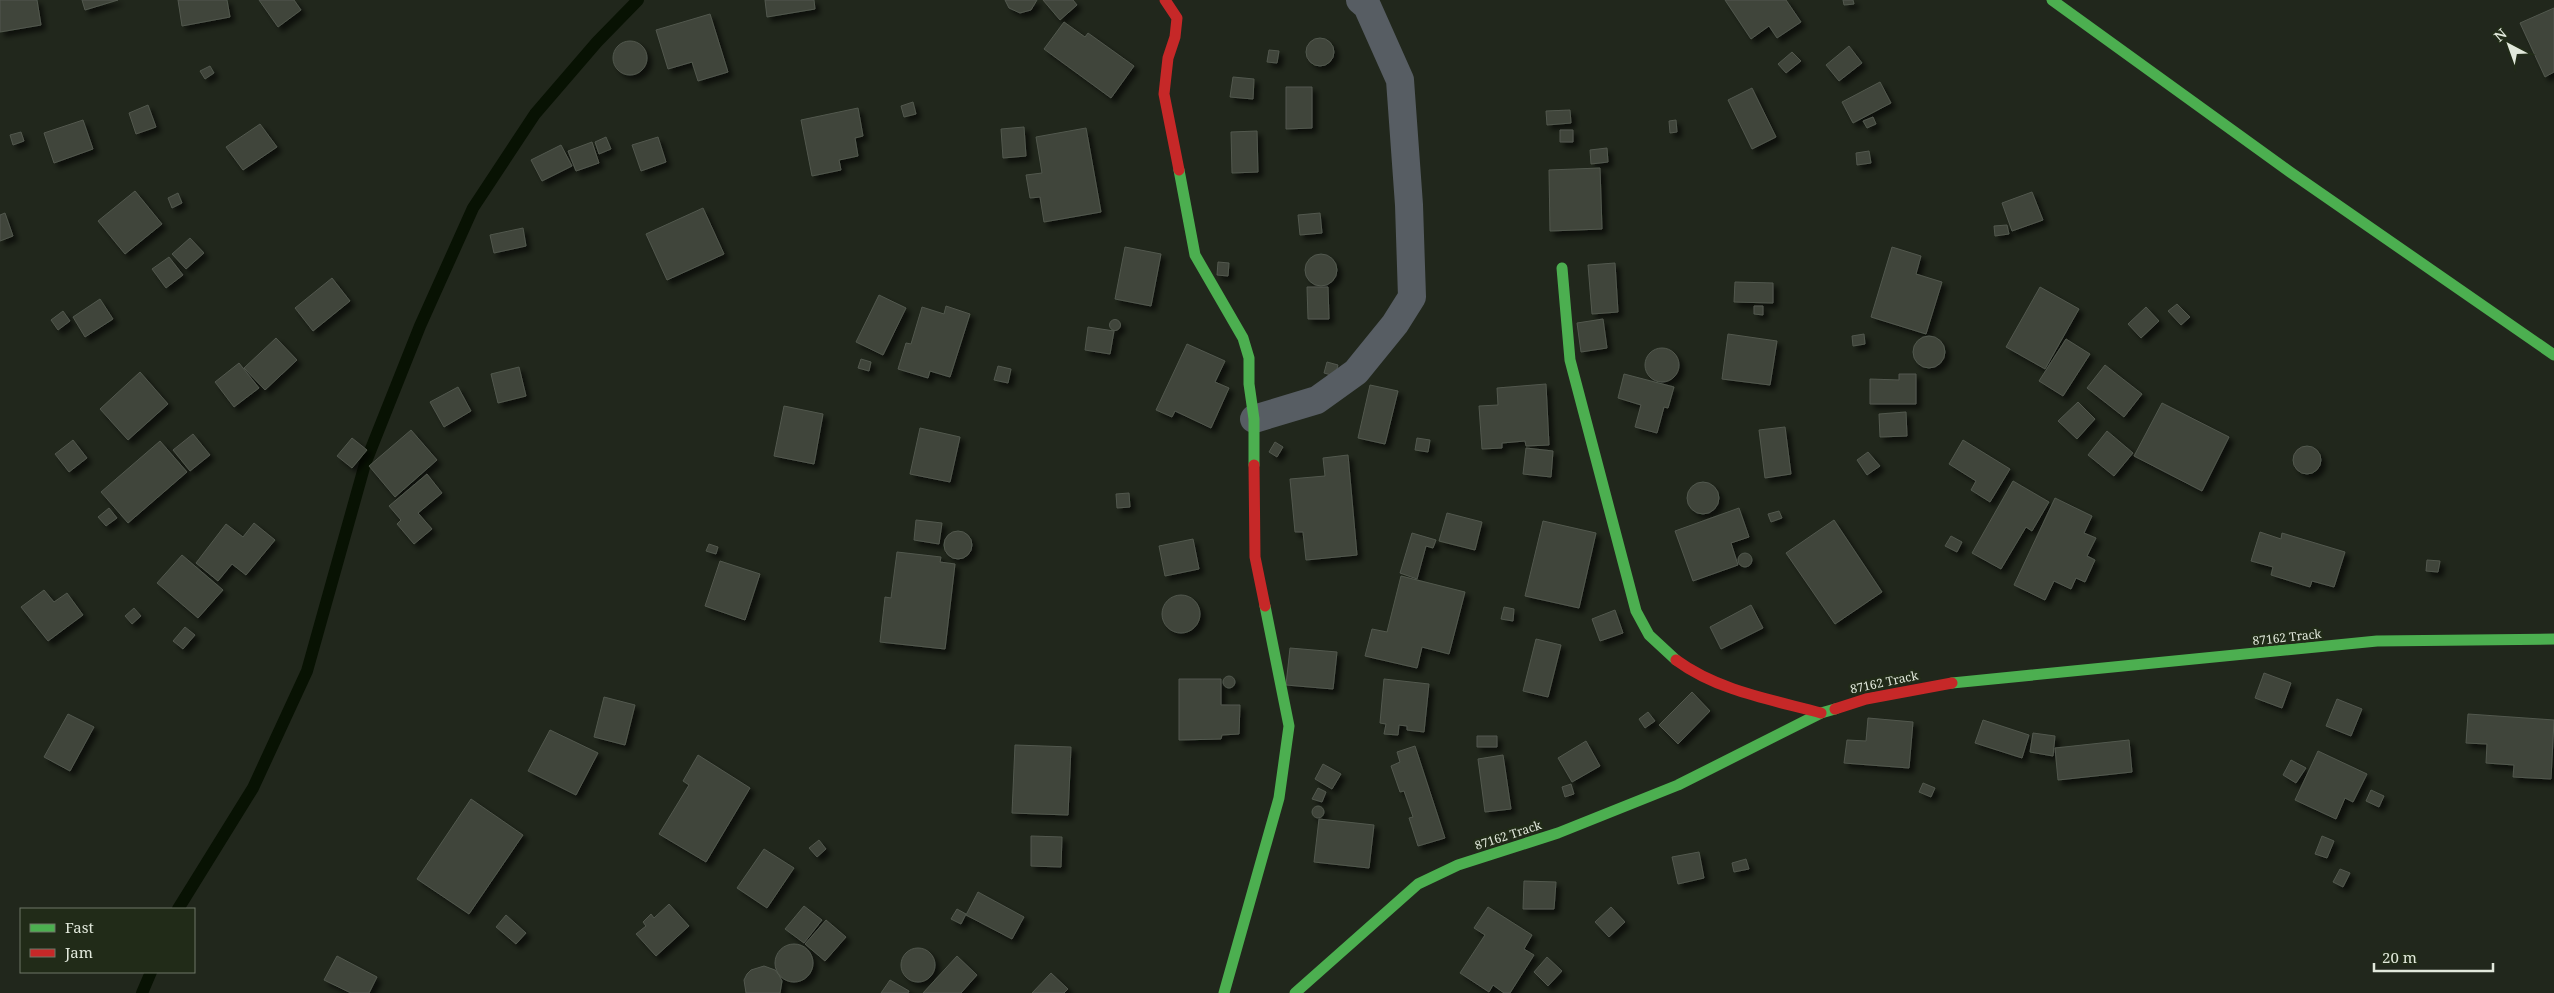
<svg xmlns="http://www.w3.org/2000/svg" width="2554" height="993" font-family="'Noto Serif',serif">
  <style>
    .lines { fill: none; stroke-linecap: round; stroke-linejoin: round }
    .stream { stroke: #081203; stroke-width: 12 }
    .building { fill: #3f443a; stroke: #52584e; filter: url(#shadow) }
    .street { stroke: #575d63; stroke-width: 28 }
    .fast { stroke: #4caf50; stroke-width: 11 }
    .jam { stroke: #c62828; stroke-width: 11 }
    .labels { text-anchor: middle; dominant-baseline: central; stroke-width: 5; stroke-linejoin: round; paint-order: stroke }
    .street-label { font-size: 12px; fill: #e1e8db; stroke: #212b18 }
  </style>
  <defs>
    <filter id="shadow"><feDropShadow dx="4.5" dy="4.5" stdDeviation="2.5" flood-color="#0009"/></filter>
  </defs>
  <rect width="100%" height="100%" fill="#21271c"/>
  <g class="lines">
    <!-- stream -->
    <path class="stream" d="M178 909 253 788 307 671 365 464 420 326 473 208 535 114 597 42 638 0
      M142 993 151 972"/>
  </g>
  <!-- building -->
  <path class="building" d="M0 0H37L41 25 0 32Z
    M82 0H118L85 10Z
    M178 0H227L230 17 182 26Z
    M259 0H294L301 10 278 27Z
    M765 0H814L815 9 767 17Z
    M1005 0H1037L1031 10 1020 13 1009 8Z
    M1043 0H1073L1077 5 1060 20Z
    M1725 0H1786L1801 22 1777 38 1769 26 1751 39Z
    M1843 0H1853L1854 4 1844 5Z
    M2554 8V72L2545 77 2520 23Z
    M710 14 728 72 698 81 692 62 668 69 656 30Z
    M1064 22 1085 37 1088 33 1134 66 1111 98 1044 49Z
    M1306 52a14 14 0 1 1 28 0a14 14 0 1 1-28 0Z
    M613 58a17 17 0 1 1 34 0a17 17 0 1 1-34 0Z
    M1849 46 1862 63 1839 81 1826 65Z
    M1269 50 1279 51 1277 63 1267 62Z
    M1792 52 1801 61 1786 73 1778 64Z
    M210 66 214 73 205 79 200 71Z
    M1233 77 1254 79 1253 99 1230 97Z
    M1880 82 1891 103 1853 123 1842 102Z
    M1286 87H1312V128L1286 129Z
    M1752 88 1776 137 1752 149 1728 100Z
    M913 102 916 114 904 117 901 106Z
    M148 105 156 127 136 134 129 113Z
    M858 108 863 136 855 138 858 156 839 160 841 170 812 176 801 120Z
    M1570 110 1571 123 1547 125 1546 111Z
    M1873 117 1876 124 1867 128 1863 121Z
    M83 120 93 149 54 163 44 133Z
    M1676 120 1677 132 1670 133 1669 121Z
    M260 124 277 147 243 170 226 147Z
    M1024 127 1026 156 1003 158 1001 129Z
    M1086 128 1101 212 1044 222 1040 197 1030 198 1026 175 1042 173 1036 137Z
    M1560 130H1573V142H1560Z
    M1257 131 1258 172 1232 173 1231 132Z
    M21 132 24 141 13 145 10 135Z
    M606 137 611 149 599 154 595 142Z
    M658 137 666 162 641 171 632 145Z
    M592 142 599 163 576 171 568 151Z
    M561 145 572 166 542 181 531 160Z
    M1607 148 1608 162 1591 164 1590 150Z
    M1869 151 1871 163 1857 165 1856 153Z
    M1600 168 1602 229 1550 231 1549 170Z
    M135 191 162 224 125 254 98 221Z
    M2032 192 2043 220 2012 231 2002 203Z
    M178 193 182 203 172 208 168 198Z
    M703 208 724 254 667 280 646 234Z
    M5 213 13 236 0 241V215Z
    M1320 213 1322 233 1300 235 1298 215Z
    M2007 225 2009 234 1995 236 1994 226Z
    M523 228 526 246 494 253 490 235Z
    M190 238 204 253 186 269 172 254Z
    M1125 247 1161 254 1151 306 1115 299Z
    M1892 247 1921 256 1916 274 1942 282 1926 334 1871 317Z
    M1305 270a16 16 0 1 1 32 0a16 16 0 1 1-32 0Z
    M169 257 183 275 166 288 152 269Z
    M1218 262 1229 263 1228 276 1217 275Z
    M1615 263 1618 312 1592 314 1588 265Z
    M332 278 350 301 313 331 295 308Z
    M1735 282 1773 283V303L1734 302Z
    M1307 287H1328L1329 319H1308Z
    M2040 287 2079 309 2045 369 2006 347Z
    M879 295 906 308 883 355 856 342Z
    M100 299 113 319 85 337 73 317Z
    M2177 304 2190 317 2181 325 2168 311Z
    M946 306 970 314 950 377 930 371 928 378 898 369 906 343 911 344 922 307 944 314Z
    M1754 306H1763V315L1754 314Z
    M2146 307 2159 321 2141 338 2128 324Z
    M63 311 70 321 58 330 51 320Z
    M1603 319 1607 348 1581 352 1577 323Z
    M1109.5 325a5.5 5.5 0 1 1 11 0a5.5 5.5 0 1 1-11 0Z
    M1088 327 1114 331 1110 354 1085 350Z
    M1728 334 1777 341 1770 385 1722 379Z
    M1864 334 1865 344 1853 346 1852 336Z
    M1913 352a16 16 0 1 1 32 0a16 16 0 1 1-32 0Z
    M276 338 297 360 265 390 244 368Z
    M2066 339 2090 354 2063 396 2039 381Z
    M1187 344 1225 361 1215 382 1229 388 1211 428 1175 411 1172 417 1156 410Z
    M1645 365a17 17 0 1 1 34 0a17 17 0 1 1-34 0Z
    M861 359 871 362 869 371 858 368Z
    M1327 362 1338 365 1335 376 1324 373Z
    M239 363 259 388 234 407 215 382Z
    M2105 365 2142 394 2124 417 2087 388Z
    M998 366 1011 369 1008 383 994 380Z
    M519 367 526 396 498 403 491 374Z
    M140 372 168 404 128 440 100 409Z
    M1624 374 1674 387 1668 408 1664 407 1657 433 1635 427 1641 405 1618 398Z
    M1899 374H1916V404H1870V379L1899 380Z
    M1546 384 1549 445 1526 446 1525 441 1502 443V448L1482 449 1479 406 1498 405 1497 388Z
    M1370 385 1398 391 1385 444 1358 438Z
    M458 387 471 411 444 427 430 402Z
    M2078 402 2095 419 2077 439 2058 421Z
    M2162 403 2229 437 2202 491 2134 456Z
    M784 406 823 414 814 464 774 456Z
    M1906 412 1907 436 1880 437 1879 414Z
    M1785 427 1791 474 1765 478 1759 430Z
    M920 428 960 437 950 482 910 474Z
    M411 430 437 460 395 497 369 466Z
    M2107 431 2133 453 2114 476 2088 455Z
    M193 434 210 455 190 471 173 450Z
    M352 438 367 450 352 468 337 456Z
    M1417 438 1430 440 1428 452 1415 450Z
    M73 440 87 458 69 472 55 454Z
    M1963 440 2010 469 1990 502 1971 490 1976 481 1949 464Z
    M160 441 187 472 128 523 101 492Z
    M1275 442 1283 447 1277 457 1269 452Z
    M2293 460a14 14 0 1 1 28 0a14 14 0 1 1-28 0Z
    M1526 448 1553 451 1551 477 1523 474Z
    M1868 452 1880 466 1867 475 1857 460Z
    M1348 455 1357 555 1306 560 1303 532H1295L1290 479 1325 476 1323 458Z
    M427 474 442 493 418 513 432 529 414 544 397 524 401 520 389 506Z
    M2013 481 2049 502 2032 531 2026 527 2001 569 1972 553Z
    M1687 498a16 16 0 1 1 32 0a16 16 0 1 1-32 0Z
    M1129 493 1130 507 1117 508 1116 494Z
    M2055 498 2092 516 2084 533 2096 538 2087 556 2095 560 2085 582 2076 578 2071 589 2054 581 2045 600 2014 585Z
    M109 508 117 518 106 526 98 517Z
    M1739 508 1749 537 1731 543 1738 565 1693 581 1675 531Z
    M1779 511 1782 518 1771 522 1768 514Z
    M1447 513 1482 522 1475 550 1439 541Z
    M916 520 942 523 939 544 914 540Z
    M1834 520 1882 592 1835 624 1786 553Z
    M1543 521 1596 533 1579 608 1525 596Z
    M254 523 275 540 246 575 232 564 218 581 196 563 226 524 243 537Z
    M944 545a14 14 0 1 1 28 0a14 14 0 1 1-28 0Z
    M2260 532 2281 539 2282 533 2345 552 2334 587 2312 581 2310 587 2271 575 2273 567 2251 561Z
    M1412 533 1436 540 1433 548 1426 546 1417 579 1400 573Z
    M1951 536 1962 542 1957 552 1945 546Z
    M1193 539 1199 569 1165 576 1159 546Z
    M709 544 718 547 716 554 706 551Z
    M897 552 941 557 940 562 955 564 945 649 880 642 885 597 891 598Z
    M1738 560a7 7 0 1 1 14 0a7 7 0 1 1-14 0Z
    M182 555 223 590 198 618 157 583Z
    M2427 560 2440 561 2438 572 2426 571Z
    M720 561 760 574 745 620 705 606Z
    M1401 576 1465 592 1449 654 1422 647 1417 668 1365 656 1372 629 1387 632Z
    M44 590 54 602 67 593 83 615 48 641 21 607Z
    M1162 614a19 19 0 1 1 38 0a19 19 0 1 1-38 0Z
    M1751 605 1763 628 1721 649 1710 627Z
    M1504 607 1514 609 1513 621 1501 619Z
    M134 608 141 616 132 624 125 616Z
    M1615 610 1623 633 1600 641 1592 619Z
    M185 627 195 635 183 649 173 641Z
    M1536 639 1561 645 1548 697 1523 691Z
    M1290 648 1337 652 1333 689 1286 685Z
    M2264 673 2291 683 2282 708 2255 698Z
    M1223 682a6 6 0 1 1 12 0a6 6 0 1 1-12 0Z
    M1179 679H1221V705H1240L1239 734 1222 735 1221 739 1179 740Z
    M1384 679 1429 684 1424 732 1407 730V726L1399 725 1398 735 1384 734 1386 724 1380 723Z
    M1692 692 1710 711 1678 744 1659 725Z
    M604 697 635 705 625 745 594 737Z
    M2337 699 2362 709 2351 736 2326 726Z
    M1648 712 1655 721 1645 728 1639 719Z
    M68 714 94 727 70 771 44 757Z
    M2468 714 2554 720 2551 779 2513 777 2514 765 2486 763 2487 744 2466 743Z
    M1868 718 1913 722 1909 768 1844 763 1847 740 1866 741Z
    M1983 720 2029 735 2022 758 1975 743Z
    M550 730 598 753 576 795 528 771Z
    M2033 733 2055 736 2053 756 2030 752Z
    M1477 736H1497V747H1477Z
    M2129 740 2132 772 2058 780 2055 748Z
    M1586 741 1600 766 1572 782 1558 758Z
    M1015 745 1071 747 1068 815 1012 813Z
    M1415 746 1445 838 1418 846 1409 818 1413 817 1404 791 1400 792 1391 766 1400 762 1397 752Z
    M2318 751 2367 774 2353 802 2345 798 2336 819 2295 800Z
    M698 755 750 788 706 862 659 834 689 785 683 781Z
    M1503 755 1511 809 1485 812 1478 759Z
    M2291 760 2306 768 2296 783 2283 775Z
    M1323 764 1341 774 1332 789 1315 779Z
    M1923 783 1935 788 1931 797 1919 792Z
    M1571 784 1574 794 1565 797 1562 787Z
    M1318 788 1326 792 1322 802 1312 799Z
    M2371 790 2384 796 2379 807 2366 801Z
    M471 799 523 835 469 914 417 879Z
    M1312 812a6 6 0 1 1 12 0a6 6 0 1 1-12 0Z
    M1319 819 1374 825 1369 868 1314 862Z
    M1031 836 1062 837 1061 867 1031 866Z
    M2322 836 2334 841 2327 858 2315 854Z
    M819 840 826 849 817 857 809 848Z
    M764 849 794 868 767 908 737 888Z
    M1699 852 1704 878 1678 884 1672 857Z
    M1746 859 1749 869 1734 872 1732 863Z
    M2340 869 2350 873 2343 887 2333 882Z
    M1524 881 1556 882 1554 909H1523Z
    M978 892 1024 917 1012 939 966 915Z
    M669 904 689 926 656 956 636 934 646 926 643 922 651 914 654 918Z
    M804 906 822 920 804 943 785 929Z
    M1488 907 1532 935 1524 949 1534 955 1510 993H1504L1493 985 1489 992 1460 973 1485 935 1474 928Z
    M1611 907 1625 922 1609 937 1595 922Z
    M957 909 966 914 961 924 951 919Z
    M506 915 526 933 516 944 496 927Z
    M826 920 846 937 825 961 805 944Z
    M775 963a19 19 0 1 1 38 0a19 19 0 1 1-38 0Z
    M901 965a17 17 0 1 1 34 0a17 17 0 1 1-34 0Z
    M337 956 377 977 369 993H351L324 980Z
    M957 956 977 975 961 993H923Z
    M1547 957 1562 971 1548 986 1534 972Z
    M764 966 775 970 779 975 782 981 780 993H746L744 980 747 974 751 970Z
    M1051 973 1068 989 1064 993H1032Z
    M890 980 909 991 908 993H881Z"/>
  <g class="lines">
    <!-- street -->
    <path class="street" d="M1254 419 1317 400 1356 372 1395 324 1412 297 1409 205 1400 80 1367 6 1360 0"/>
    <!-- fast -->
    <path class="fast" d="M2052 0 2290 172 2554 355
      M1179 170 1195 255 1243 338 1249 358V384L1254 419V465
      M1562 268 1570 360 1636 611 1649 635 1676 660
      M1952 683 2377 641 2554 639
      M1224 993 1279 798 1289 726 1265 606
      M1295 993 1418 884 1458 865 1558 833 1678 785 1821 713 1835 709"/>
    <!-- jam -->
    <path class="jam" d="M1165 0 1177 18 1175 37 1168 58 1164 94 1179 170
      M1254 465 1255 557 1265 606
      M1676 660C1718 691 1773 700 1821 713
      M1835 709 1866 699 1952 683"/>
  </g>
  <g class="labels">
    <!-- street labels -->
    <g class="street-label">
      <text transform="translate(2287 637) rotate(-6)">87162 Track</text>
      <text transform="translate(1884 682) rotate(-12)">87162 Track</text>
      <text transform="translate(1508 835) rotate(-18)">87162 Track</text>
    </g>
  </g>
  <!-- legend -->
  <rect x="20" y="908" width="175" height="65" fill="#212b18" stroke="#6e7766"/>
  <rect x="30" y="924" width="25" height="8" fill="#4caf50" stroke="#6e7766"/>
  <text x="65" y="933" font-size="15" fill="#e1e8db">Fast</text>
  <rect x="30" y="949" width="25" height="8" fill="#c62828" stroke="#6e7766"/>
  <text x="65" y="958" font-size="15" fill="#e1e8db">Jam</text>
  <!-- north arrow -->
  <g transform="translate(2509 45) rotate(319)" stroke="#212b18" stroke-width="4" paint-order="stroke">
  <path d="M0-4L9 19L0 12L-9 19Z" fill="#e1e8db"/>
  <text y="-8" font-size="14" font-weight="bold" text-anchor="middle" fill="#e1e8db">N</text>
  </g>
  <!-- scale -->
  <path d="M2374 963v8h119v-8" fill="none" stroke="#e1e8db" stroke-width="2.5"/>
  <text x="2382" y="963" font-size="15" fill="#e1e8db" stroke="#212b18" stroke-width="4" paint-order="stroke">20 m</text>
</svg>
